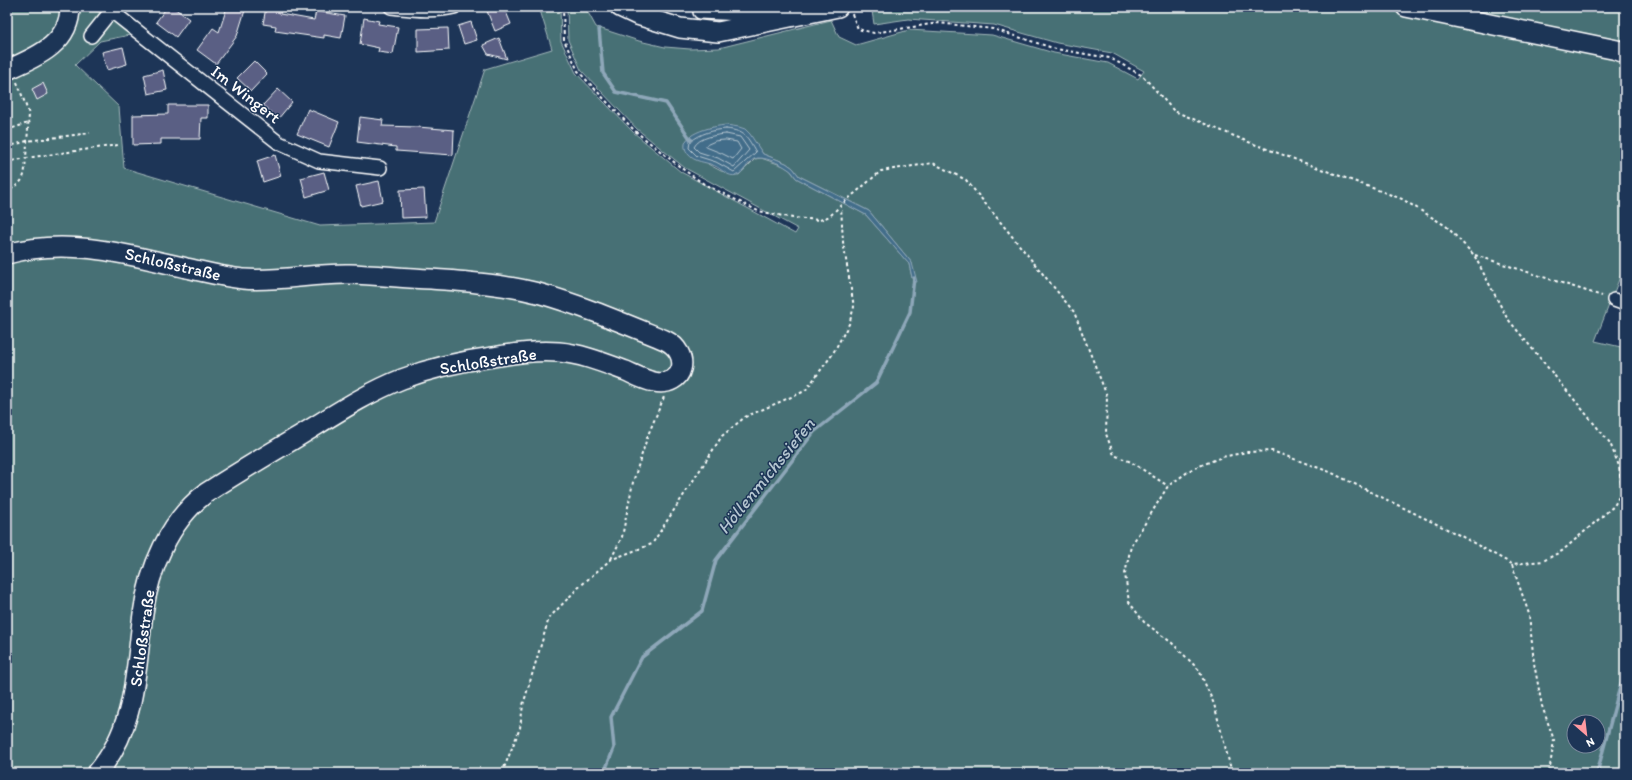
<svg xmlns="http://www.w3.org/2000/svg" width="1632" height="780" font-family="Itim,sans-serif">
  <style>
    .green { fill: #477074; stroke: #a3b8ba; fill-rule: evenodd }
    .water { fill: #436d8a; stroke: #8ea7b9 }
    .lines { fill: none; stroke-linecap: round; stroke-linejoin: round }
    .shore { stroke: #b4c5d0; stroke-width: 1 }
    .stream { stroke: #8ea7b9; stroke-width: 3.5 }
    .building { fill: #5a5f84; stroke: #fff }
    .minor-casing { stroke: #fff; stroke-width: 16 }
    .secondary-casing { stroke: #fff; stroke-width: 22 }
    .path { stroke: #fff; stroke-width: 2; stroke-dasharray: 3 3; stroke-linecap: butt }
    .minor { stroke: #1d3557; stroke-width: 13 }
    .secondary { stroke: #1d3557; stroke-width: 19 }
    .labels { text-anchor: middle; dominant-baseline: central; stroke-width: 3; stroke-linejoin: round; paint-order: stroke }
    .street-label { font-size: 17px; fill: #fff; stroke: #1d3557 }
    .water-label { font-size: 18px; font-style: italic; fill: #b4c5d0; stroke: #1d3557 }
  </style>
  <rect width="100%" height="100%" fill="#1d3557"/>
  <filter id="ink" filterUnits="userSpaceOnUse"><feTurbulence type="fractalNoise" baseFrequency=".025" numOctaves="2"/><feDisplacementMap in="SourceGraphic" scale="8" xChannelSelector="R" yChannelSelector="G"/><feConvolveMatrix kernelMatrix="1 2 1 2 8 2 1 2 1" color-interpolation-filters="sRGB"/></filter>
  <g filter="url(#ink)">
    <!-- green -->
    <path class="green" d="M7 7H87L109 16 135 34 100 41 75 65 119 107 124 168 320 226 434 222 485 69 552 49 539 7H560L561 41 576 73 633 132 681 172 795 234 798 229 685 168 637 129 581 70 568 40 567 7H585L596 27 639 41 665 47 690 49 719 48 831 20 839 37 856 45 909 30 992 35 1054 53 1108 63 1138 79 1144 71 1112 53 1057 43 994 25 908 19 874 24 872 11 893 7H1392L1444 20 1399 7H1625V264L1595 341 1625 348V773H7ZM712 127 758 147 763 154 786 163 793 168 799 176 869 211 912 263 913 282 909 264 866 215 796 178 790 170 784 166 761 158 755 159 739 175 721 171 708 164 693 135ZM1574 722H1598V746H1574Z"/>
    <!-- water -->
    <path class="water" d="M726 125 739 127 745 129 750 134 763 154 786 163 793 168 799 176 869 211 912 263 917 282H913L909 264 866 215 796 178C794 175 792 171 788 169 781 164 763 155 754 159 747 163 744 173 737 175 728 178 722 169 715 166 705 161 695 163 688 154 673 134 714 126 726 125Z"/>
    <g class="lines">
      <!-- shore -->
      <path class="shore" d="M726 129C746 131 747 137 756 152L734 172 716 162 697 156 689 148 690 142C701 133 713 130 726 129Z
        M726 134 740 137 749 150 734 167 718 158 699 152 694 147C699 137 716 135 726 134Z
        M726 140 737 142 741 149 733 159 721 153 706 147V145L715 141Z"/>
      <!-- stream -->
      <path class="stream" d="M599 29 603 73 616 92 666 103 691 140H692
        M604 773 614 748 611 717 642 657 702 611 716 560 814 432 876 383 910 312 914 278
        M1597 773 1625 668"/>
    </g>
    <!-- building -->
    <path class="building" d="M167 7H173L189 19 176 37 156 22Z
      M227 7H246L237 36 216 64 197 50 213 28 219 32Z
      M266 7H281L280 14 314 20 316 11 345 16 341 38 324 35V38L275 31 276 26 263 24Z
      M496 7H504L511 24 495 31 487 11Z
      M364 18 379 21 378 24 398 27 393 54 378 52 379 48 360 44Z
      M471 22 477 40 464 44 458 26Z
      M448 28 449 50 418 52V29Z
      M499 38 507 59 488 54 483 45Z
      M123 47 127 64 107 70 102 52Z
      M254 61 267 74 251 91 237 78Z
      M163 70 167 90 148 94 144 75Z
      M43 83 48 94 37 100 32 89Z
      M278 89 292 102 278 119 263 105Z
      M168 105H208V118H201L200 139H161V144L133 145V115L168 114Z
      M308 109 339 122 329 147 297 134Z
      M360 117 383 120 382 126 418 127 454 130 453 155 396 151V147L357 142Z
      M275 155 281 176 263 182 257 161Z
      M324 172 329 190 306 197 301 178Z
      M379 181 383 201 361 206 356 186Z
      M424 189 426 217 401 218 400 190Z"/>
    <g class="lines">
      <!-- minor casing -->
      <g class="minor-casing">
        <path id="minor" d="M391 7C412 9 433 12 454 7
          M109 9 279 143 319 161 380 168
          M700 12 741 14 777 7
          M91 36 111 11
          M1614 300 1625 304"/>
      </g>
      <!-- secondary casing -->
      <g class="secondary-casing">
        <path id="secondary" d="M620 7 637 15 680 28 718 32 838 7
          M1406 7 1617 50 1625 53
          M7 70C36 57 70 44 70 7
          M7 254C67 237 127 254 186 268 205 272 223 277 243 279 279 282 314 273 350 274 377 275 404 278 431 279 467 282 503 284 538 293 581 305 623 323 665 340 692 353 685 388 654 382 644 380 635 375 626 371 604 363 582 354 559 352 537 350 515 353 493 357 462 361 431 368 402 379 364 394 329 418 294 439 264 457 235 474 206 493 169 521 149 569 143 614 135 671 137 726 97 773"/>
      </g>
      <!-- path -->
      <path class="path" d="M563 7 564 40 578 71 608 103 635 131 684 170 704 184 758 211 793 218 820 220 830 216 841 205 881 171 933 163 966 180 1074 312 1107 396 1106 434 1114 455 1131 462 1168 486
        M852 14 858 29 874 33 938 23 993 29 1056 49 1110 58 1143 76 1174 111 1251 143 1402 199 1446 226 1474 255 1507 318 1610 443 1619 466 1622 491 1614 506 1562 551 1543 561 1523 563 1512 564 1459 535 1330 472 1272 451 1247 452 1222 457 1192 469 1168 486 1131 546 1125 574 1129 602 1144 622 1172 643 1199 670 1214 704 1232 773
        M17 82 29 114 26 158 118 145
        M7 130 28 123
        M7 147 27 141 90 133
        M7 162 26 158C24 178 26 180 7 192
        M1475 255 1602 296
        M611 559 622 537 633 482 648 435 664 397
        M1512 565 1529 614 1534 663 1542 706 1554 740 1549 773
        M502 773 520 728 523 705 549 618 578 588 610 560 652 544 722 436 745 417 805 391 832 355 849 324 854 307 843 242 841 206"/>
      <!-- minor -->
      <use href="#minor" class="minor"/>
      <!-- secondary -->
      <use href="#secondary" class="secondary"/>
    </g>
  </g>
  <g class="labels">
    <!-- street labels -->
    <g class="street-label">
      <text transform="translate(246 94) rotate(38)">Im Wingert</text>
      <text transform="translate(173 264) rotate(13)">Schloßstraße</text>
      <text transform="translate(488 361) rotate(-9)">Schloßstraße</text>
      <text transform="translate(142 638) rotate(-82)">Schloßstraße</text>
    </g>
    <!-- water labels -->
    <g class="water-label">
      <text transform="translate(766 476) rotate(-51)">Höllenmichssiefen</text>
    </g>
  </g>
  <!-- margin -->
  <rect width="1632" height="780" fill="none" stroke="#1d3557" stroke-width="24"/>
  <rect x="12" y="12" width="1608" height="756" fill="none" stroke="#fff" stroke-width="1.5" filter="url(#ink)"/>
  <!-- north arrow -->
  <g transform="translate(1586 734) rotate(152)"><circle r="19" fill="#1d3557" stroke="#77869a"/>
  <path d="M0-3L7 15L0 10L-7 15Z" fill="#ff9aa2"/>
  <text y="-6" font-size="11" font-weight="bold" text-anchor="middle" fill="#ffffff">N</text>
  </g>
</svg>
